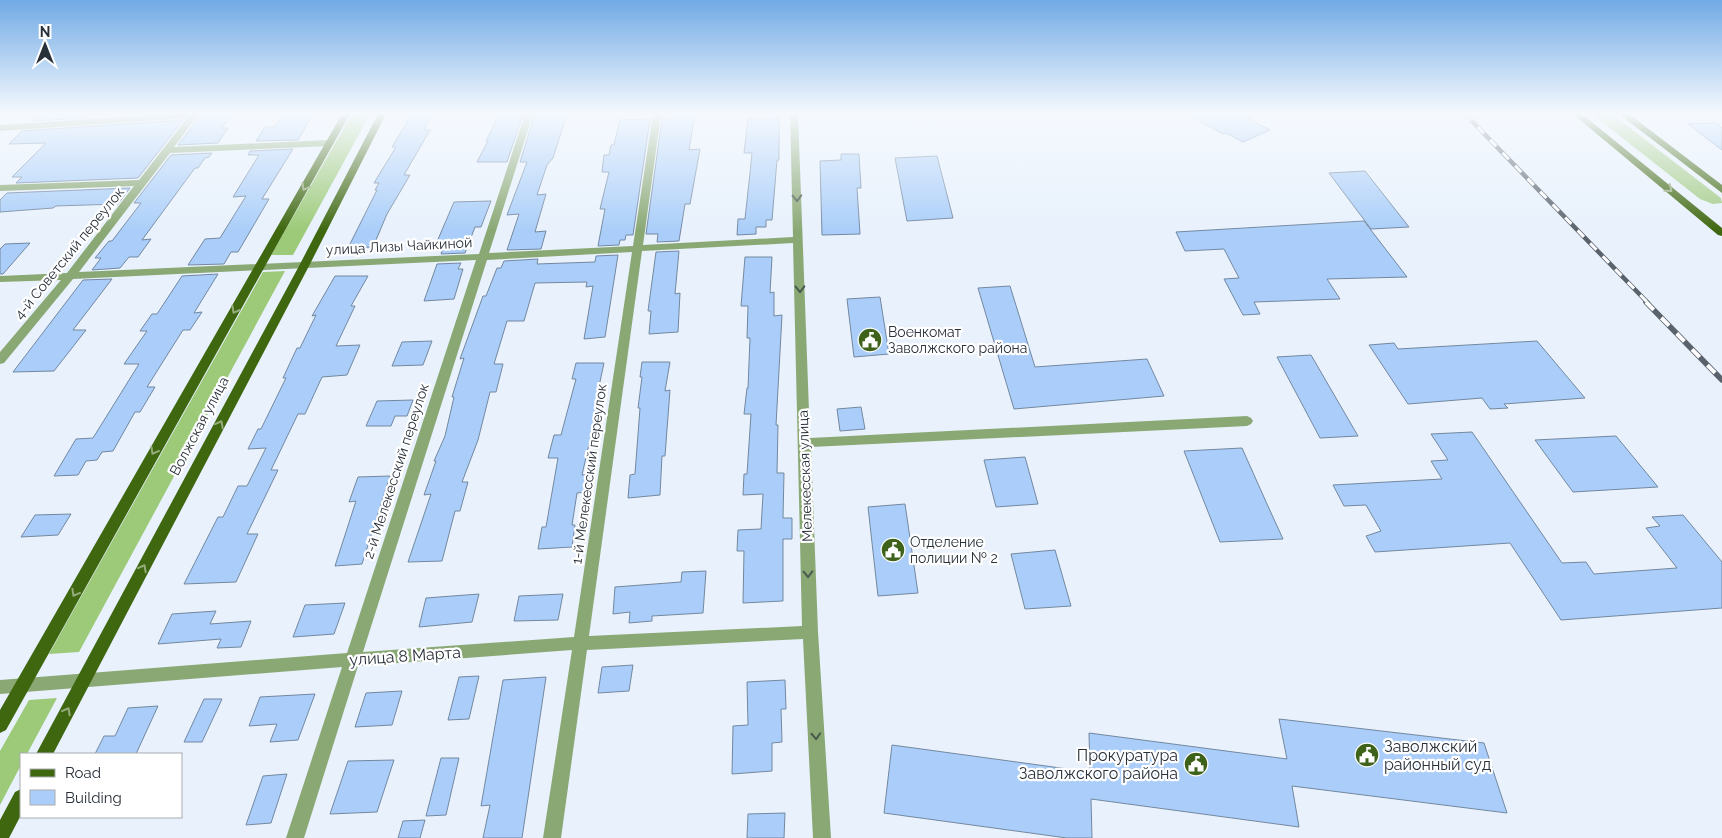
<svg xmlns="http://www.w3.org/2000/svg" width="1722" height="838" font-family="Raleway,sans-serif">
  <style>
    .built { fill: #d6e7fb }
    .green { fill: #a3cb85 }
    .forest { fill: #9cca78 }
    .building { fill: #aacef9; stroke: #7388a0 }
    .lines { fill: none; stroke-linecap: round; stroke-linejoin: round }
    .minor { fill: #8aa874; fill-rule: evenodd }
    .major { fill: #3e670f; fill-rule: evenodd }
    .rail-far1-casing { stroke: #5a626c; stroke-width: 4.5 }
    .rail-casing { stroke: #5a626c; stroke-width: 5.5 }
    .rail-far1 { stroke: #fff; stroke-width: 3; stroke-dasharray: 9; stroke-linecap: butt }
    .rail { stroke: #fff; stroke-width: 4; stroke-dasharray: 11; stroke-linecap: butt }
    .oneway { stroke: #95ab7b }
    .oneway2 { stroke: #4a5a4e }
    .labels { text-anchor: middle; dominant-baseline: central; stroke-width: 4.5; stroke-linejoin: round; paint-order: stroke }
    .street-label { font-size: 14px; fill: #28303a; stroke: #fff }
    .poi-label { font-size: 14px; fill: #28303a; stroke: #fff; text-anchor: start }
    .near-street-label { font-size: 16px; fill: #28303a; stroke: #fff }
    .near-poi-label { font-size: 16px; fill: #28303a; stroke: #fff; text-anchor: start }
  </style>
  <rect width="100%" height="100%" fill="#e8f1fc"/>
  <!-- built -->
  <path class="built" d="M809 114H960L944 120 810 126Z
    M1677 114H1722V147Z"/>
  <!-- green -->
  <path class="green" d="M1592 114H1612L1721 198 1722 203 1713 204 1700 199Z"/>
  <!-- forest -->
  <path class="forest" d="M352 114H370L293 255H271Z
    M285 271 79 652 49 654 263 272Z
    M57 698 27 754H21V765L0 805V751L29 700Z"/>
  <!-- building -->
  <path class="building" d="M40 114H87L84 118 33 121Z
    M207 114H232L222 128H228L218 143 178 145 198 119 203 118Z
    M283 114H313L298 140 256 141 265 127H275Z
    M412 114H432L424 130H430L404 175H410L387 214 373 247 348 248 377 190H375L379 183H374L396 147H392Z
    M499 114H523L507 162H477L488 141H486Z
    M535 114H567L553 158 547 165 537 195 546 194 535 232 546 231 541 249 507 250 519 214 507 215 527 162H520Z
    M674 114H695L689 150 700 149 690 204H685L679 241 657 242 658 234H646L662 119H673Z
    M1187 114H1239L1270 130 1243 142 1226 133 1223 134Z
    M779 118V160H777L772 220H766V227H756V234L737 235 738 219H745L750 173 752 153H744L748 119Z
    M650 119 633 235H626L625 240H620L619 245 598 246 605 209H600L609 172H602L604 155H609L611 145H614L620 120Z
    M183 120 138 178 16 183 22 177H12L46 143 9 144 22 131Z
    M1716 123 1722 128V150L1688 124Z
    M293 149 262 199H269L238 252H231L224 264 188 265 205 239 220 238 246 196 233 197 259 155H248L250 151Z
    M212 153 209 157 205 158 198 168H195L142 240 151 239 138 257H129L120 268 92 270 101 258H95L109 241H112L141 203H134L171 155Z
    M841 154H859L861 188H857L860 234 822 235 820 161 841 160Z
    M937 156 953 218 907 221 895 158Z
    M1365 171 1409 227 1371 229 1329 173Z
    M130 188 118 204 56 206 53 208 0 212V200L7 193Z
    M491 201 481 227H475L465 253 441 254 444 244H436L454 202Z
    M1364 221 1407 277 1327 279 1340 299 1254 302 1260 314 1243 315 1224 279 1239 278 1224 249 1185 251 1176 232Z
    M30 243 3 274H0V249L5 244Z
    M679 251 675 294 680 293 678 332 649 334 651 311H648L656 252Z
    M618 255 605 337 584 339 593 286 586 287 587 282 535 283 524 321H507L494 364H503L496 392H490L478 440 462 482H468L460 511H455L442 561 408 562 431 494 424 495 436 461H434L445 436 454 397H452L464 358 460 359 483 296H486L497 268H501L504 261 538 259 537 264 595 262 596 256Z
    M745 257H772L770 293 774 292V316L782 315 776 425H778L777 473H784L783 518H792V539H783V601L743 603 744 551H737L738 530 761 529 763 494 743 495 744 474H747L751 414H744L747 388H748L750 338H747L748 306H741Z
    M461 263 458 269H463L454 299 424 301 437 264Z
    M218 274 194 313 202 312 190 330H183L147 387H155L140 412H135L113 451 102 452 97 460 86 461 78 475 54 476 76 439 93 438 139 364H124L147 331H140L152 314H157L182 276Z
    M335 276H368L351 306H355L336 346 360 345 347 375 322 377 305 414H298L271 470H278L247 534H258L236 582 184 584 218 517H223L238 486H247L266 448 248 449 258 429H261L286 378H283L297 348H300L316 315 312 316Z
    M112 279 73 330H86L54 371 13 372 83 280Z
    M1010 286 1035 367 1147 359 1164 396 1014 409 978 288Z
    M880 297 889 354 854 357 847 299Z
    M432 341 423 365 392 366 402 342Z
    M1537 341 1585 398 1504 404 1508 408 1490 409 1482 398 1408 404 1369 345 1394 343 1398 349Z
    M1311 355 1358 436 1320 438 1277 357Z
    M642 362H670L665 391 670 390 665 456H662L660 495 628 498 630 475 635 474 640 408H638L642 377H640Z
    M576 363H604L595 405H598L582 475 590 474 587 492 577 493 572 525H575L572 547 538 549 542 527H546L558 458H548L554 435H561L576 379H572Z
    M413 400 407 416H395L391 426H366L377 401Z
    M861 407 865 429 840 431 837 409Z
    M1472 432 1562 563 1586 562 1594 574 1677 568 1646 528 1660 526 1652 517 1683 515 1722 562V608L1561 620 1510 543 1375 552 1366 536 1381 531 1366 505 1344 506 1333 485 1442 479 1431 461 1448 460 1431 434Z
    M1616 436 1658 487 1573 492 1535 440Z
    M1242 448 1267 504 1283 539 1220 542 1184 451Z
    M1025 457 1038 504 996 507 984 460Z
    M390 476 362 564 335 566 356 501 349 502 358 477Z
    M905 504 918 593 878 596 868 507Z
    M71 514 58 535 21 537 35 515Z
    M1055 550 1071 606 1025 609 1011 554Z
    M706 571 703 613 652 616V621L629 623 630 612 613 614 615 587 681 582 682 572Z
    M479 594 472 622 419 627 426 598Z
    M563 594 558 620 514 621 519 596Z
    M345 603 334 634 293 637 305 605Z
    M216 611 210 624 251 621 241 647 217 648 221 639 158 644 172 614Z
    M633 665 629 691 598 693 602 667Z
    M479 676 469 719 448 720 459 677Z
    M546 677 522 838H483L490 805 481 806 503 680Z
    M785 680 786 709H781L782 742 772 743V771L732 774 733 726 748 725 747 682Z
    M402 691 392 725 355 727 366 693Z
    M315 694 298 740 270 742 277 724 249 726 260 697Z
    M204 699H222L202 742H184Z
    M158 706 136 754H95L104 736H115L128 708Z
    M1279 719 1484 743 1507 813 1292 786 1299 827 1091 799 1092 838H1067L884 813 892 745 1090 772 1089 733 1287 759Z
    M441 758H459L446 815 426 816Z
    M394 760 377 812 330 814 348 761Z
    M287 774 271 823 246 825 263 776Z
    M785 813 784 838H747L748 814Z
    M425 820 420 838H398L403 821Z"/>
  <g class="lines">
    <!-- minor -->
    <path class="minor" d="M170 114H199L174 147 329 140 334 143 329 146 170 153 79 272 479 254 525 114H533L489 253 633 246 653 114H661L643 245 793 237 790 114H798L810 438 1247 416 1251 418 1253 421 1251 424 1247 426 811 447 818 632 831 838H813L803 639 587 650 561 838H543L572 650 358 666 304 838H286L342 667 0 694V680L347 653 476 260 73 279 4 363 0 364V352L61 280 0 282V276L67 273 134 186 0 191V185L139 180 187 118 0 131V125ZM793 243 802 626 589 636 642 251ZM632 252 574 637 363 652 487 260Z"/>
    <!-- major -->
    <path class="major" d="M342 114H350L6 730 0 733V710Z
      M378 114H386L309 266 53 754H36L299 266Z
      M1573 114H1582L1722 228V236L1718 235Z
      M1619 114H1629L1722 185V193Z
      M21 789V815L9 838H0V820L15 792Z"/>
    <!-- rail-far1 casing -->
    <g class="rail-far1-casing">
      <path id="rail-far1" d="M1465 114 1648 303"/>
    </g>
    <!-- rail casing -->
    <g class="rail-casing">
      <path id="rail" d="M1646 302 1722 380"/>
    </g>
    <!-- rail-far1 -->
    <use href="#rail-far1" class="rail-far1"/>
    <!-- rail -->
    <use href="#rail" class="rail"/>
  </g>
  <!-- one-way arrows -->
  <defs><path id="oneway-chevron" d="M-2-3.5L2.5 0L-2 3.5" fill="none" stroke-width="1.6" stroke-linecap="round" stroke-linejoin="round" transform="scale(1.25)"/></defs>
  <g class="oneway">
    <use href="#oneway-chevron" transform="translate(305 187) rotate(120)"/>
    <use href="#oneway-chevron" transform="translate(1669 189) rotate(39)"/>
    <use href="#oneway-chevron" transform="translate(235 310) rotate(120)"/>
    <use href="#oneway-chevron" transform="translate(220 424) rotate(-62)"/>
    <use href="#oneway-chevron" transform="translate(154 451) rotate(119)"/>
    <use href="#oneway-chevron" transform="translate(143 568) rotate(-62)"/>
    <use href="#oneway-chevron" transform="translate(75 593) rotate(119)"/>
    <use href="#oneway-chevron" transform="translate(67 711) rotate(-62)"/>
  </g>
  <g class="oneway2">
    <use href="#oneway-chevron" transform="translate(797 198) rotate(88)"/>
    <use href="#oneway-chevron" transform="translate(800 289) rotate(89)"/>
    <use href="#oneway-chevron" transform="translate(808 574) rotate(88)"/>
    <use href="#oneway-chevron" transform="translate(816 736) rotate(87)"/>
  </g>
  <!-- sky -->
  <linearGradient id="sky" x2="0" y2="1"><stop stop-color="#71aae5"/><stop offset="0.49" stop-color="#f5f9fe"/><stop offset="1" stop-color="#f5f9fe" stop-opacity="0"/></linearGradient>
  <rect width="1722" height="231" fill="url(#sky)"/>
  <!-- icons -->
  <defs>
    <g id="civic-disc" transform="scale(1.25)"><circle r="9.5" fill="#3e621a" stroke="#fff"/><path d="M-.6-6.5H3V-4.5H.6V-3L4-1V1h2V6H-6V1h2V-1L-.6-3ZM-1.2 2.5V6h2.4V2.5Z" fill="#fff"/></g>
  </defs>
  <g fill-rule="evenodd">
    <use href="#civic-disc" x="870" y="340"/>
    <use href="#civic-disc" x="893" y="550"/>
    <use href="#civic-disc" x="1367" y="755"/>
    <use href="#civic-disc" x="1196" y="764"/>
  </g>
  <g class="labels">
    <!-- street labels -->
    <g class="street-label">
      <text transform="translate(399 246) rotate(-3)">улица Лизы Чайкиной</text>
      <text transform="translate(69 253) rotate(-51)">4-й Советский переулок</text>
      <text transform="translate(199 426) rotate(-62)">Волжская улица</text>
      <text transform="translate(396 471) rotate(-72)">2-й Мелекесский переулок</text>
      <text transform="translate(589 474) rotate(-82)">1-й Мелекесский переулок</text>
      <text transform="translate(805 476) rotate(-92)">Мелекесская улица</text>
    </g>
    <!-- poi labels -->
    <g class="poi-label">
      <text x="888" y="332">Военкомат<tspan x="888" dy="16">Заволжского района</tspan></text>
      <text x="910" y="542">Отделение<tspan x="910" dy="16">полиции № 2</tspan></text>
    </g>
    <!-- near-street labels -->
    <g class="near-street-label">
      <text transform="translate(405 656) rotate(-4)">улица 8 Марта</text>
    </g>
    <!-- near-poi labels -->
    <g class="near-poi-label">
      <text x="1384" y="746">Заволжский<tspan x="1384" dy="18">районный суд</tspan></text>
      <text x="1178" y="755" text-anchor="end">Прокуратура<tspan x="1178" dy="18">Заволжского района</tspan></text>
    </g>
  </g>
  <!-- legend -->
  <rect x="20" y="753" width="162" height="65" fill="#ffffff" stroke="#a9acb0"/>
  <rect x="30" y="769" width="25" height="8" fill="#3e670f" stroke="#a9acb0"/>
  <text x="65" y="778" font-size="15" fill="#28303a">Road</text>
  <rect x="30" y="790" width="25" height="15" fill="#aacef9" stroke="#a9acb0"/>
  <text x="65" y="803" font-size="15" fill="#28303a">Building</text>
  <!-- north arrow -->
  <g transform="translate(45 45)" stroke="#ffffff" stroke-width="4" paint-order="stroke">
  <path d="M0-4L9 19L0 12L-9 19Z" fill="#28303a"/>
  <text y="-8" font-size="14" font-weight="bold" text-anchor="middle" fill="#28303a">N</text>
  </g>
</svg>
